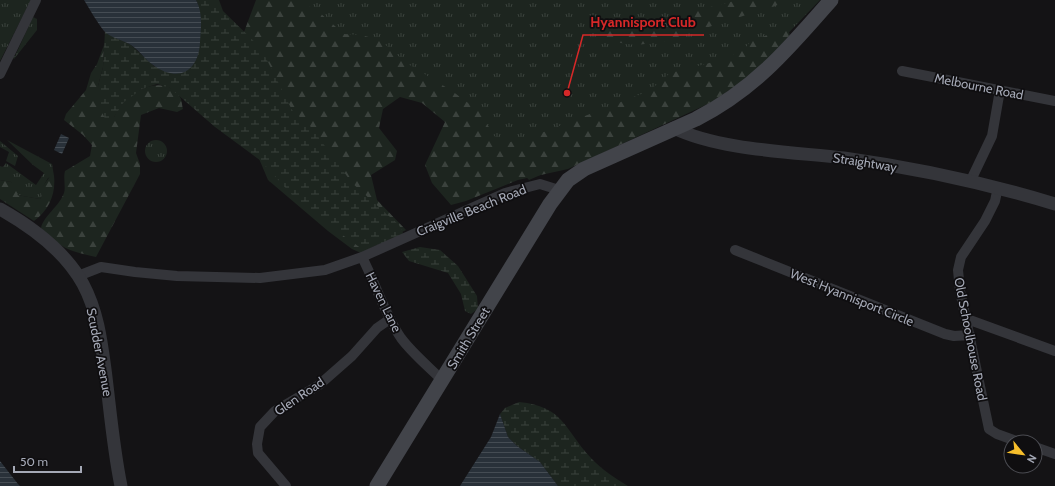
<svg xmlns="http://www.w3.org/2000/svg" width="1055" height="486" font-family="Cabin,sans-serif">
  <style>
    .grass { fill: url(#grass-tufts) }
    .forest { fill: url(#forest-firs) }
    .wetland { fill: url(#wetland-marsh) }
    .water { fill: url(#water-rules) }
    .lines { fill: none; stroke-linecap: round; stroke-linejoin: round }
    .minor { stroke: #34353a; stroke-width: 10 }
    .tertiary { stroke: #34353a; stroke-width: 13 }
    .secondary { stroke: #42444a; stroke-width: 15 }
    .labels { text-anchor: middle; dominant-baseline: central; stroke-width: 3.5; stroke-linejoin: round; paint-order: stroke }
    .street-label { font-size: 13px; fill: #a5a9b6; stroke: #0f0e10 }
    .leader { fill: none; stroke: #d62828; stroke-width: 1.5 }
    .callout-dot { fill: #d62828; stroke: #0f0e10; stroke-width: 1.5 }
    .callout-label { font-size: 14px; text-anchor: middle; font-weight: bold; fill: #d62828; stroke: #0f0e10; stroke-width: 3.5; stroke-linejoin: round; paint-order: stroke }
  </style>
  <defs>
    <pattern id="grass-tufts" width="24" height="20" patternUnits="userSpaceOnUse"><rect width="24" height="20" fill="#1d251f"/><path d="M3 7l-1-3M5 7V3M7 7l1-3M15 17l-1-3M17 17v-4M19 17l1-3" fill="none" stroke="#3b423d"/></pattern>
    <pattern id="forest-firs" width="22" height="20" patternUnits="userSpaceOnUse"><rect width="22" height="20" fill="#1d251f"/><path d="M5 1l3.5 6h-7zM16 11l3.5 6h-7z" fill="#3b423d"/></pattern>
    <pattern id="wetland-marsh" width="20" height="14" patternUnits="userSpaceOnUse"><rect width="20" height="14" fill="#1d251f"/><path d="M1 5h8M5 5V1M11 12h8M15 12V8" fill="none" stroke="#3b423d"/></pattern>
    <pattern id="water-rules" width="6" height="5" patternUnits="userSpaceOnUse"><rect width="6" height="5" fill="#293139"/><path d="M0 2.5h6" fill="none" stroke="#454c53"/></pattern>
  </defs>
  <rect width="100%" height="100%" fill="#141315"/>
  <!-- grass -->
  <path class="grass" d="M0 0H31L0 61Z
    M263 0H820L750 73 710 101 529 180 491 139Z
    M33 17 37 19V30L14 59 12 57 15 56Z
    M7 140 52 164 54 176 48 178 41 190 42 196 40 199 17 195 11 182 0 180V166L3 167 6 163 36 185 44 173 33 165Z
    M145 151a11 11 0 1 1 22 0a11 11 0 1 1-22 0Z
    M0 141 18 156 15 166 6 161 9 152 0 147Z"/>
  <!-- forest -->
  <path class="forest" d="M256 0H299L320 13 344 34 361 35 380 40 405 62 452 91 479 111 495 137 510 142 536 135 649 91 670 73 725 59 745 48 753 39C766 39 771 29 788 29L790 35 757 71 712 102 568 169 518 180 466 201 451 205 432 183 425 165 445 122 422 103 400 97 383 109 379 128 397 151 395 160 371 175 377 200 406 230 361 253 352 249 328 231 268 180 226 80Z
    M738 0H793L662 42 636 45 606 41 600 37V32L605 31 636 26Z
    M104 45 103 67 98 86 114 117C117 111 121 105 125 101 138 87 167 76 180 97 182 100 182 106 183 109L177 112 159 108 141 115 136 153 140 164V174L96 257C67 250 63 250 41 228 44 215 59 207 64 193 66 187 63 178 65 171L90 156 92 145 83 135 64 120 66 114 86 90 91 73 97 64Z
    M51 175 54 176C56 194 49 210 34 221L0 199V180L11 182 17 189V195L40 199 42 196 40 190Z"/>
  <!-- wetland -->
  <path class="wetland" d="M196 0H219L223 11 261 48 292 110 311 127 352 183 399 225 403 233 399 239 362 249 302 206 261 161 215 127 170 88 157 84 142 89 124 102 114 117 106 121 101 110 98 86 103 67 105 31 131 45 155 67 198 4Z
    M420 247 440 250 458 266 477 296 478 309 471 314 465 311 461 294 448 273 409 261 402 252Z
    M519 402C565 407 563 428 591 458 602 470 615 478 628 486H558L540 462 517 446 508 437 500 414 505 408Z"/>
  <!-- water -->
  <path class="water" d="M84 0H196C203 13 201 27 200 42 199 69 181 83 156 67 147 62 140 51 131 45 123 40 111 38 104 31 97 22 90 10 84 0Z
    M61 134 69 138 62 154 54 150Z
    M500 414 508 437 517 446 540 462 558 486H460L491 437Z
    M0 461 18 484 20 486H0Z"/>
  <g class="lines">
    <!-- minor -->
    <path class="minor" d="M902 71 1055 101
      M0 74 36 0
      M971 180 992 136 1000 90
      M998 187 995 201 985 221 961 257 958 270 960 291 989 429 997 434 1019 442
      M735 250 945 334 954 336 970 335
      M362 257C375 282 385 315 401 338 412 353 429 367 442 380
      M78 276 101 267 135 272 177 276 260 278 325 270 362 257 505 193 540 184 559 190
      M967 319 1055 351
      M1035 447 1055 454
      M286 486 258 453 257 444 260 427 275 411 319 385 352 356 377 328 390 319"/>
    <!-- tertiary -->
    <path class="tertiary" d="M674 128C718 150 794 152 844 158 916 168 986 183 1055 204
      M0 209C32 227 65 251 83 284 97 310 101 339 105 369 110 408 113 447 121 486"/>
    <!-- secondary -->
    <path class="secondary" d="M377 486 550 204 568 180 584 169 696 119C755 89 789 48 831 0"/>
  </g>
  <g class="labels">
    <!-- street labels -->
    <g class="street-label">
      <text transform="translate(979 86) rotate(11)">Melbourne Road</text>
      <text transform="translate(865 162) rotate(9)">Straightway</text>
      <text transform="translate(471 210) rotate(-22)">Craigville Beach Road</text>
      <text transform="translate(852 297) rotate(22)">West Hyannisport Circle</text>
      <text transform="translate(384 302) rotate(64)">Haven Lane</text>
      <text transform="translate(468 338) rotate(-59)">Smith Street</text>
      <text transform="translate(971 339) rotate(79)">Old Schoolhouse Road</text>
      <text transform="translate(100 352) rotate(79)">Scudder Avenue</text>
      <text transform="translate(299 396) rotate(-34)">Glen Road</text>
    </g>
  </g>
  <!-- callouts -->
  <path class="leader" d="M567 93L583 35H704"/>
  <circle class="callout-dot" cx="567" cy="93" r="4"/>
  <g class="callout-label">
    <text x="643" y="27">Hyannisport Club</text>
  </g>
  <!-- north arrow -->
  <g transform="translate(1023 454) rotate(119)"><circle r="19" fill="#0f0e10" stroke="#4b4c52"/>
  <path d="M0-3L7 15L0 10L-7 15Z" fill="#f6be2b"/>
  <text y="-6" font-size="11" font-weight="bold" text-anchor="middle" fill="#a5a9b6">N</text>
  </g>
  <!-- scale -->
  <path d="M14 466v6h67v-6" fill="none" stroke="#a5a9b6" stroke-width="2"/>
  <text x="20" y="466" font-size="12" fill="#a5a9b6" stroke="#0f0e10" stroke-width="3" paint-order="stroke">50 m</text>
</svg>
